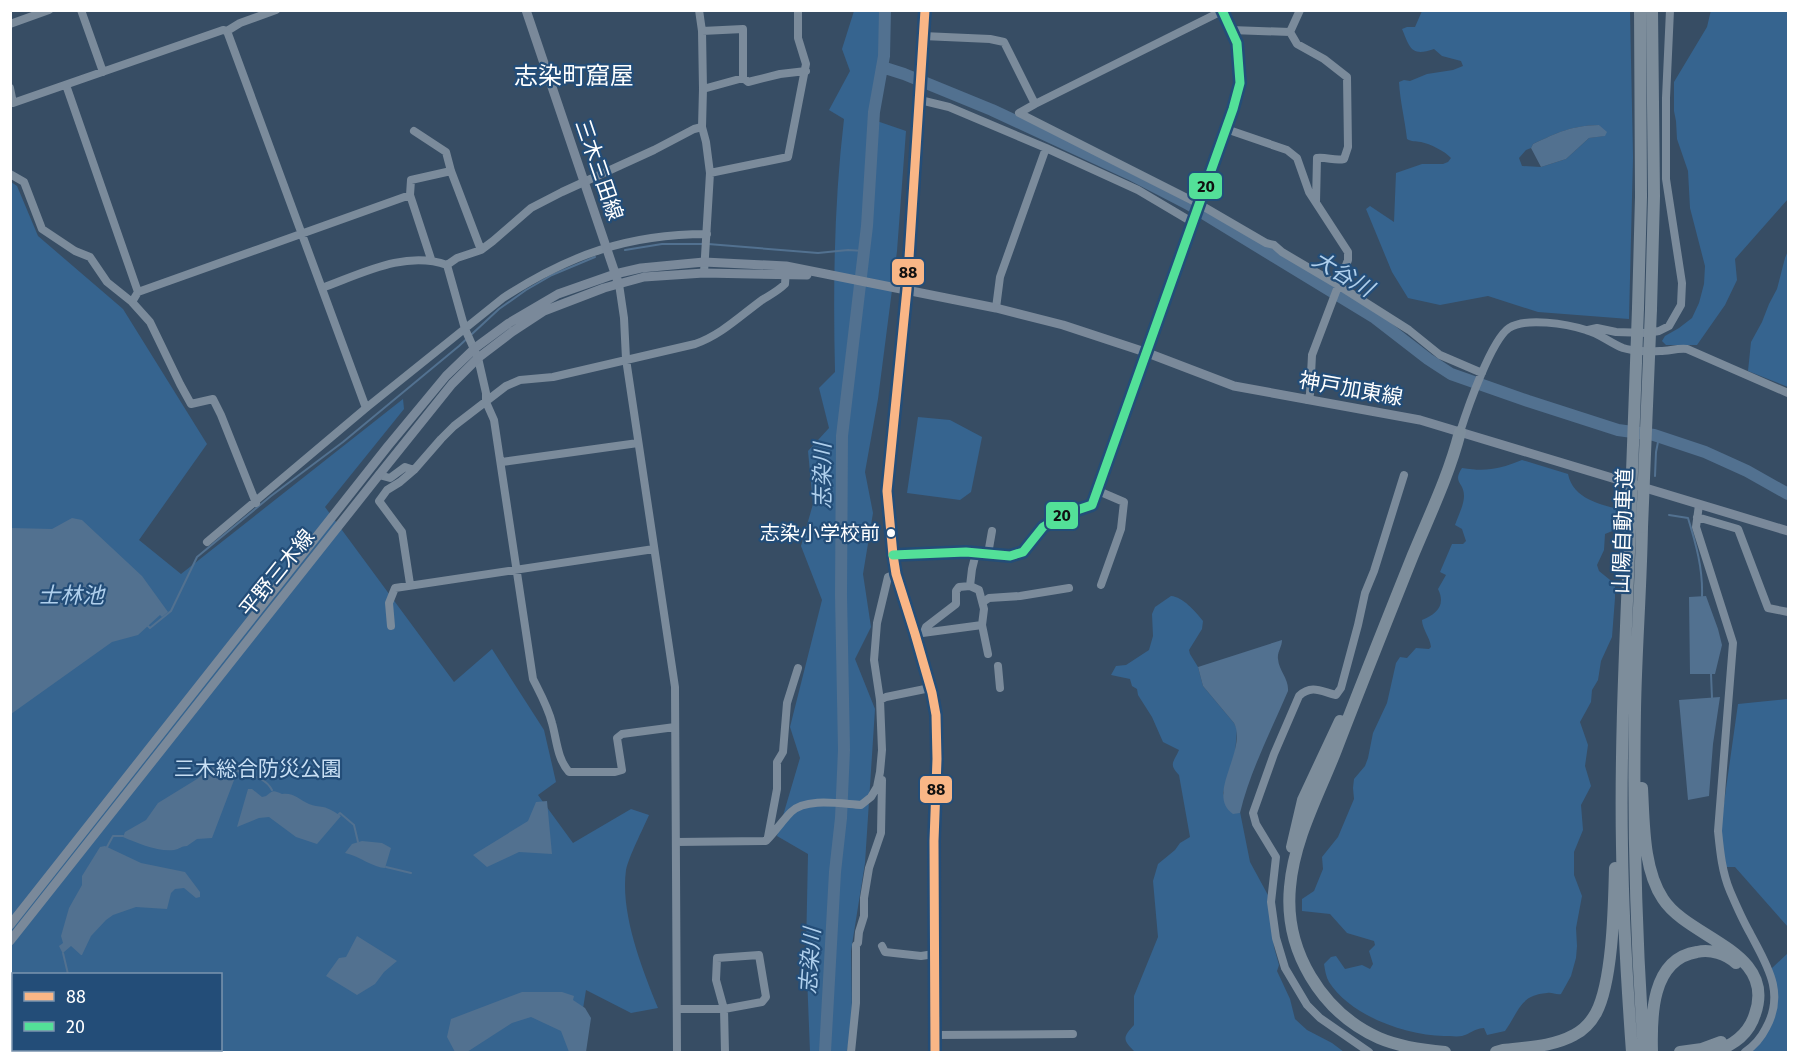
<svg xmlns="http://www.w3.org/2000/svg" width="1799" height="1063" font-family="'Fira Sans','Noto Sans JP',sans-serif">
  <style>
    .green { fill: #36648f; fill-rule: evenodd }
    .water { fill: #527190 }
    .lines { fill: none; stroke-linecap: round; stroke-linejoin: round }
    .stream { stroke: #527190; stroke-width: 2 }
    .river { stroke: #527190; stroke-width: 12 }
    .minor { stroke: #7b8b9b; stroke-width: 8 }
    .major { stroke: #7a899a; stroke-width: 9 }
    .highway { stroke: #7d8d9b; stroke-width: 12 }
    .highway-bridge { stroke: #7d8d9b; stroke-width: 12 }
    .bus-1-casing { stroke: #234d78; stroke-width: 14 }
    .bus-2-casing { stroke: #234d78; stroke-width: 14 }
    .bus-1 { stroke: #f9b686; stroke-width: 9 }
    .bus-2 { stroke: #53e098; stroke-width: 9 }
    .bus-dot { fill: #fff; stroke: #234d78; stroke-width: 2 }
    .labels { text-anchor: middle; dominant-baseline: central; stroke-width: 4.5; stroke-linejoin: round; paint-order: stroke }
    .bus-label { font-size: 20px; fill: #fff; stroke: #234d78; text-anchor: end }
    .street-label { font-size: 21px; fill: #fff; stroke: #234d78 }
    .park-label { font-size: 21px; fill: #c7def3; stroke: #234d78 }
    .water-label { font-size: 22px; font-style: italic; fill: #afcfec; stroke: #234d78 }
    .quarter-label { font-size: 24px; fill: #fff; stroke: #234d78 }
    .line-badge { stroke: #234d78; stroke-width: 2 }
    .pale-badge-label { font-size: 16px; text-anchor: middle; font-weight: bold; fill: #111 }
  </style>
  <rect width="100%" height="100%" fill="#374d64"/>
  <!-- green -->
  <path class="green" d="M1711 10 1788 11V199L1735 259 1737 280 1725 305 1697 345H1666L1662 341 1665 336 1679 328 1692 318 1699 303 1704 284 1705 266 1690 208 1688 171 1677 139 1676 121 1674 111V82L1707 27Z
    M854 11H879L880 45 871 119 906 131 897 251 878 399 865 472 873 513 863 574 871 627 855 659 875 709 865 863 851 951 852 1018 847 1052H809H810L806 950 808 854 777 836 800 758 790 727 822 600 801 546 813 504 808 451 829 428 819 388 835 372C833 287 834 203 844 119L829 110 850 71 842 49Z
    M1422 11H1630L1633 157 1629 319 1538 312 1488 296 1440 305 1408 298 1392 272 1366 209 1370 206 1394 222 1396 173 1422 164H1443L1448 162 1451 158C1445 151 1430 144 1421 142 1415 141 1412 142 1407 139 1405 120 1400 101 1399 82L1404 80 1410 81 1427 74 1453 70 1463 66 1461 61 1442 56 1434 49C1411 57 1410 48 1402 29L1407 27H1415ZM1599 125 1604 136 1589 138 1566 159 1541 167 1522 166 1519 158 1526 150 1531 148 1533 144C1559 132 1571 126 1599 125Z
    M11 182 17 186 38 236 123 309 207 444 139 540 181 574 403 399 404 409 325 507 454 682 492 649 544 730 556 782 538 795 573 843 631 809 649 815C643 829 629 856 626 870 620 913 642 969 658 1008L631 1013 586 990 576 1052H11ZM14 974H220V1050H14Z
    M1788 251V387L1748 371 1751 342 1762 322 1769 304 1777 289 1785 258Z
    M918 417 950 420 982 437 971 492 960 500 907 493Z
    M1522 460 1568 474C1573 499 1601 505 1623 510L1622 527 1605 534 1604 550 1597 565 1599 571 1615 584V598L1612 637 1601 661 1598 680 1592 690 1591 702 1580 722 1588 745 1585 766 1591 786 1581 805 1583 830 1574 852V875L1582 896 1576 928 1577 946 1576 958 1571 976 1561 994C1556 995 1552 992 1547 993 1519 995 1519 1012 1505 1031L1487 1035 1484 1028C1472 1029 1471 1034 1462 1036 1457 1037 1449 1036 1444 1036 1405 1035 1351 1016 1329 982 1326 977 1325 970 1324 964L1331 957 1336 956 1345 969 1362 965 1370 969 1373 964 1369 951 1375 945 1374 941 1347 933 1330 914 1302 911V899L1314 891 1323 869 1322 857 1338 837 1354 799 1353 788 1354 779 1365 766 1368 758 1373 733 1387 703 1396 663 1400 657 1407 658 1416 648 1429 649 1431 647C1430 637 1422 629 1422 620 1437 614 1446 605 1438 589L1446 575 1440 572 1452 544H1463L1466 541 1462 529 1455 525C1458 516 1464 505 1464 496 1464 482 1452 483 1462 468 1487 472 1499 469 1522 460Z
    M1171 596C1183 597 1195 611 1203 621L1202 629 1189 650 1190 654 1198 667 1203 686 1234 723 1237 729 1235 754 1223 793 1230 811 1240 812 1250 862 1269 897 1274 947 1279 965 1277 971 1290 999 1295 1019 1307 1030 1332 1043 1344 1052H1135C1123 1040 1122 1038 1134 1025V996L1158 937 1153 881 1158 864 1175 850 1180 843 1190 837 1179 775C1168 764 1174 762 1179 750L1163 742 1152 717 1138 695 1137 689 1132 686 1130 679 1111 675 1116 666 1126 665 1149 650 1153 636 1152 614 1155 607Z
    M1788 699V927L1735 867H1726L1720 831 1738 704Z
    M1788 953V1052H1750L1771 1024 1772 968Z"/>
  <!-- water -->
  <path class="water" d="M1599 125 1607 132 1605 136 1589 138 1566 159 1541 167 1531 148 1533 144C1559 132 1570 126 1599 125Z
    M72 518 82 520 142 576 168 612 162 617 160 615 138 635 112 642 11 714V528L52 529Z
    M1706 596 1718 629 1722 645 1715 674H1690L1689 597Z
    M1282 640C1282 647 1277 652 1278 659 1279 671 1289 679 1288 691 1271 731 1250 771 1240 813L1233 814C1205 795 1248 750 1234 723L1203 686 1198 667Z
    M1720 697 1713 744 1709 796 1688 800 1679 700Z
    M219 764H235L239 767 212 838 197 839 187 846C181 846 180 849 174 850 158 852 137 843 123 837L125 832 146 820 158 803 197 779 212 767Z
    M248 789H252L262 797 266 796C273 790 273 790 282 794 293 792 300 800 309 804 314 806 318 806 323 807 329 808 336 813 341 816L317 844 296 837 269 817 259 818 237 827Z
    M547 801 552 854 519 852 487 867 473 855 528 821 536 802Z
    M362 841 382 843 391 848 385 868C374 868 359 856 345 853L352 844Z
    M105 846 141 863 185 872 200 892V897L196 898 184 888 175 889 171 893 167 909 136 907 113 915 106 920 91 936 82 955H81L71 946 64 952H62L59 946 63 943 61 936 69 908 82 885V876L100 847Z
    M357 936 397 961 384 972 375 984 357 995 326 976 339 958 346 957Z
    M522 992H562L574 996 573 1000 585 1008 591 1018 586 1052H569L561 1031 531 1017 512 1023 467 1052H455L447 1037 451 1019Z"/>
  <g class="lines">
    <!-- stream -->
    <path class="stream" d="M708 244 818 253 848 250 864 251
      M625 250 662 244H702
      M1655 476 1656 452 1659 437
      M1669 515 1688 518C1696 544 1703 569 1702 596
      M148 626 150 628 171 611 197 557 271 496 343 442 459 346 499 309 526 290 552 275 595 257
      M1711 674 1712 698
      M238 771C251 776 265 777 272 790
      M339 814 340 813 354 825 358 842
      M107 847 113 836H123
      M386 867 411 873
      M63 953 68 974"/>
    <!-- river -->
    <path class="river" d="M882 67 904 74 992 110 1130 174 1188 204 1375 318 1428 359 1451 374 1528 401 1618 430 1654 435 1705 452 1747 471 1788 494
      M825 1052 835 872 841 818 844 750 841 595 842 436 867 226 874 112 884 56 885 10"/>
    <!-- minor -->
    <path class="minor" d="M81 10 103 72
      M699 10 702 31 703 89 702 127 706 142 710 173 704 273
      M10 24 49 10
      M1231 30 1290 32
      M227 31 366 408
      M702 31 743 29V78
      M1290 32 1297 44 1324 59 1347 77 1348 147 1344 159C1335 161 1327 157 1317 158L1316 202
      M1290 32 1300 10
      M923 36 990 39 1004 42 1035 104 1222 11
      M66 85 138 292
      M10 88 13 103 223 30 227 31 240 23 276 10
      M703 89 743 78 748 82 780 74 806 71
      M920 100 949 107 1046 148
      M1035 104 1019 113 1199 204 1266 243 1274 245 1282 252 1338 285 1409 330 1440 355 1482 373
      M1226 129 1287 150 1297 158 1309 192 1348 252V260L1312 355 1310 394 1308 400
      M414 131 446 152 451 171 481 250
      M710 173 788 157 806 64 798 38V10
      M10 174 24 182 42 229 75 251 90 257 107 282 132 302 150 322 180 384 191 404 213 399 221 415 256 503
      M410 195 411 180 451 171
      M447 265 465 329 478 358 486 393V402L494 420 533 679C540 693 548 707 552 723 557 741 557 758 569 772H615L622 770 617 738 622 734 675 727
      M619 284 624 318 626 359 675 687 677 1052
      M322 288C361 274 405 250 447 265L457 258 481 250 493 241 531 208 562 192 654 150 694 129 702 127
      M907 289 925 10
      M132 302 138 292 410 195 431 259
      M996 308 1000 277 1046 148 1138 190 1192 222
      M1588 330 1597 328 1616 332 1647 333 1659 331 1669 326 1681 305 1682 283 1666 179V98L1670 10
      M1460 432C1467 410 1491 340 1509 328 1526 317 1567 324 1586 330 1599 333 1610 343 1623 348 1633 351 1649 352 1660 351 1669 351 1677 348 1687 349L1788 393
      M502 462 638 443
      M379 475 390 478 405 467 414 470
      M1096 490 1124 502 1121 529 1101 585
      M1699 505 1696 527 1733 643 1718 831C1720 851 1722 872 1730 891 1736 905 1742 919 1750 933 1766 964 1786 992 1766 1028 1761 1038 1754 1046 1745 1052
      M1697 517 1738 529 1768 608 1788 612
      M207 542 366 408 503 298C569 255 628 234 707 234
      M988 554 992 531
      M893 555 966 552 1010 556 1023 552 1043 527 1065 514 1092 505 1233 109 1240 83 1237 43 1222 10
      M410 584 402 532 379 501 387 490 400 482 414 470 441 439 454 426 506 386 520 380 553 377 695 344C721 335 740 316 762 300 770 295 778 291 785 284L786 270
      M970 586 972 569 976 553
      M983 602 989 598 1020 596 1069 588
      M982 625 988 654
      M391 626 389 603 395 588 654 549
      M915 634 982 625 984 609 979 590 970 586 959 587 956 591V604L926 627 924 632
      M998 666 1000 688
      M880 700 886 697 930 688
      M768 837 777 789V762L783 752 787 703 798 668
      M676 842 766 841C775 832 782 821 791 812 806 797 842 804 861 805L871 797 877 787 880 772 882 750 880 700 874 660 877 623 888 577 896 574
      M882 946 885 952 921 956 934 954
      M677 1009H724L762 1002 766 997 759 955 717 958 716 980 724 1009 725 1052
      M935 1035 1073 1034
      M851 1052 856 1003V945L858 943 859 932 864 916V898L869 868 881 833 882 780
      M1369 1052 1320 1018 1307 1005 1285 968 1276 938 1271 902 1276 857 1256 824 1253 813 1274 754 1299 696C1312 684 1322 692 1336 695L1341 688 1358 625 1365 593 1374 571 1404 475"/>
    <!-- major -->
    <path class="major" d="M526 10 617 279
      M907 289 887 491C888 518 890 546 896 572 907 619 928 664 935 712 941 748 934 785 934 821 933 898 934 975 935 1052
      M10 925 388 446 446 376 475 348 509 323 558 294 615 274 641 268 704 262 786 266 996 308 1063 325 1145 352 1234 386 1420 420 1788 531
      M10 941 379 475 452 384 478 358 512 332 544 311 604 288 644 277 704 273 807 275"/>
    <!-- highway -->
    <path class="highway" d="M1638 308 1641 197 1640 10
      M1651 309 1654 196 1652 10
      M1630 527C1626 633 1620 740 1622 847 1623 916 1627 984 1632 1052
      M1642 527C1641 588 1636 649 1635 710 1633 824 1636 938 1644 1052
      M1642 788C1644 823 1643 869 1663 899 1689 939 1777 951 1755 1014 1749 1034 1732 1046 1713 1052
      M1292 847 1303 800 1340 721
      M1445 1052C1422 1050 1400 1047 1379 1038 1321 1012 1284 950 1290 887 1294 839 1319 794 1336 750 1361 685 1387 620 1413 555 1430 514 1449 475 1460 432
      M1496 1052 1503 1050C1526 1047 1552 1047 1574 1035 1584 1030 1591 1022 1596 1013 1613 981 1614 904 1615 868
      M1652 1052C1651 1017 1651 959 1697 952 1711 949 1726 954 1736 963
      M1680 1052 1702 1049 1721 1042"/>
    <!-- highway-bridge -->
    <path class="highway-bridge" d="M1630 527 1638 308
      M1642 527 1651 309"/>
    <!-- bus-1 casing -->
    <g class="bus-1-casing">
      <path id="bus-1" d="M925 10 907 289 887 491 893 555 896 574 915 634 932 693 936 715 937 759 934 841 935 1052"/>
    </g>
    <!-- bus-2 casing -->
    <g class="bus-2-casing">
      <path id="bus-2" d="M893 555 966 552 1010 556 1023 552 1043 527 1065 514 1092 505 1233 109 1240 83 1237 43 1222 10"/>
    </g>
    <!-- bus-1 -->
    <use href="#bus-1" class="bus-1"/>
    <!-- bus-2 -->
    <use href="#bus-2" class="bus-2"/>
  </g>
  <!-- markers -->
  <circle class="bus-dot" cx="891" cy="533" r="5"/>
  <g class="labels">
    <!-- bus labels -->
    <g class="bus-label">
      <text x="880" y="533">志染小学校前</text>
    </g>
    <!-- street labels -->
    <g class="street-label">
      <text transform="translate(599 170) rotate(71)">三木三田線</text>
      <text transform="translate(1351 389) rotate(10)">神戸加東線</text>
      <text transform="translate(1623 531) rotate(-88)">山陽自動車道</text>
      <text transform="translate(277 573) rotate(-51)">平野三木線</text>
    </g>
    <!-- park labels -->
    <g class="park-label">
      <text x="258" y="769">三木総合防災公園</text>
    </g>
    <!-- water labels -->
    <g class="water-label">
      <text transform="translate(1343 274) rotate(31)">大谷川</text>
      <text transform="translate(822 476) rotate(-90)">志染川</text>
      <text x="71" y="595">士林池</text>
      <text transform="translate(810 961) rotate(-86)">志染川</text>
    </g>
    <!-- quarter labels -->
    <g class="quarter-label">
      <text x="574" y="76">志染町窟屋</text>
    </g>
  </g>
  <g class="line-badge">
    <rect x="1188" y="172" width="35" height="28" rx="6" fill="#53e098"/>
    <rect x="891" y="258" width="34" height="28" rx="6" fill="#f9b686"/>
    <rect x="1045" y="501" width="34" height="29" rx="6" fill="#53e098"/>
    <rect x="919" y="775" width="34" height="29" rx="6" fill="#f9b686"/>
  </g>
  <g class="pale-badge-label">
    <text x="1206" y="192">20</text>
    <text x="908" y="278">88</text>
    <text x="1062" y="521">20</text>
    <text x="936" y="795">88</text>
  </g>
  <!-- border -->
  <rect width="1799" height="1063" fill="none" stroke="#ffffff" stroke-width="24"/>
  <!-- legend -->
  <rect x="12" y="973" width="210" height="78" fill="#234d78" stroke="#7b94ae" stroke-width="1.5"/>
  <rect x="24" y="992" width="30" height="9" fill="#f9b686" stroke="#7b94ae" stroke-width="1.5"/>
  <text x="66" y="1003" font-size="18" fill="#ffffff">88</text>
  <rect x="24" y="1022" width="30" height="9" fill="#53e098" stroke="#7b94ae" stroke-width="1.5"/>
  <text x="66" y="1033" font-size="18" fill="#ffffff">20</text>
</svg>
